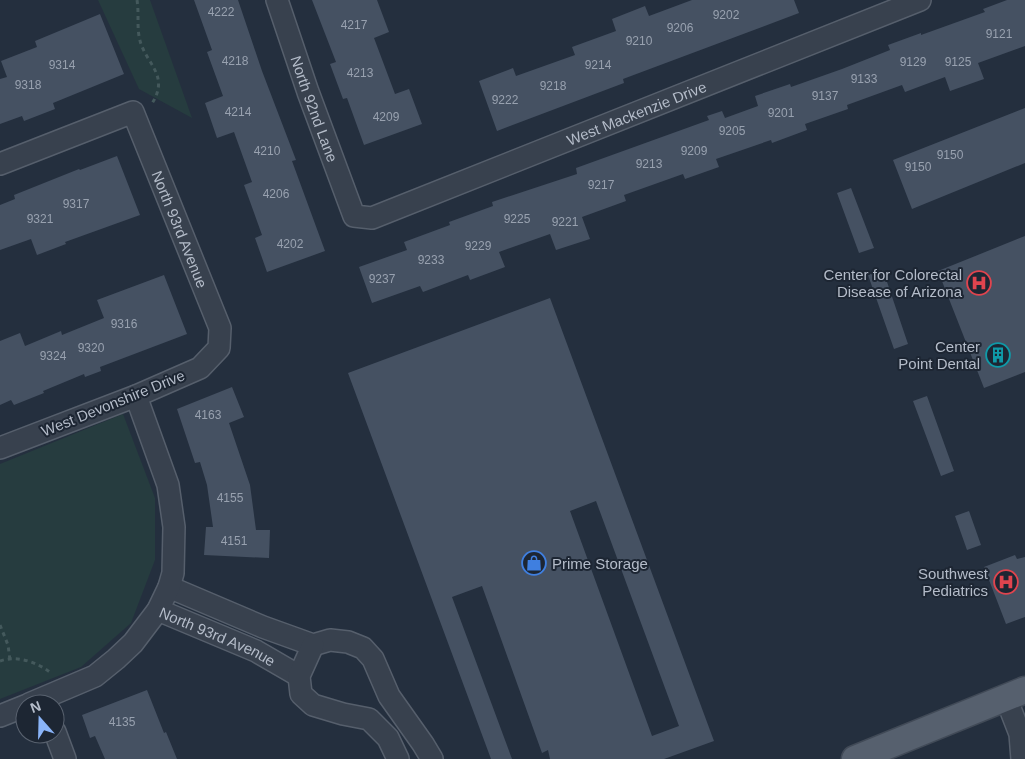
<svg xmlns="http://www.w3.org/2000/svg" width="1025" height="759" font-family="Arial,sans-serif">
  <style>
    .green { fill: #263c3f }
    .building { fill: #455162; fill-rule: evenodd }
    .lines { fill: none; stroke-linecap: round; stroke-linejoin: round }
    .minor-casing { stroke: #565f6c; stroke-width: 24 }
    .major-casing { stroke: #414a57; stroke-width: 29 }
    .path { stroke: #44595c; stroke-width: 3; stroke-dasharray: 4 4; stroke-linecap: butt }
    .minor { stroke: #38414e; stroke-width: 21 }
    .major { stroke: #56606e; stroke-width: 26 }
    .labels { text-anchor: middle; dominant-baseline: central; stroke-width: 4; stroke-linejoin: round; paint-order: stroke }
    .number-label { font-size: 12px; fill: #98a1af }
    .street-label { font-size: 15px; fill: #b4bcc9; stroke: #1d2633 }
    .poi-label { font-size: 15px; fill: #b4bcc9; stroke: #1d2633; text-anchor: end }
  </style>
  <rect width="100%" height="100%" fill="#242f3e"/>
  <!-- green -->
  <path class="green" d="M98 0H150L192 118 139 89Z
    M123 414 155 498V560L131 623 81 667 0 699V464Z"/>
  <!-- building -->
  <path class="building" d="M194 0H238L262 71 296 160 292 161 325 251 267 272 255 238 262 235 244 185 252 182 234 132 217 138 205 103 223 96 207 52 212 50Z
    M312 0H377L389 32 374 38 395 94 409 89 422 124 364 145 347 98 343 99 330 64 336 62Z
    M692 0H794L799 13 623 79 624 83 497 131 479 81 513 68 516 76 575 55 572 47 616 31 612 19 645 6 649 16Z
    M1007 0H1025V46L978 63 984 79 950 91 945 77 905 92 902 85 847 105 848 109 805 124 807 130 772 143 771 140 716 159 719 167 685 179 683 174 624 195 626 201 582 217 590 239 556 250 550 234 499 252 505 267 470 280 468 275 423 292 420 286 372 303 359 267 407 250 404 242 450 225 449 222 493 206 492 202 577 174 576 168 709 120 707 116 722 111 725 118 758 106 755 96 790 84 791 87 842 69 890 50 888 45 921 33V35L985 12 983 9Z
    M100 14 124 74 53 103 55 109 24 121 22 116 0 124V79L7 77 1 61 37 47 35 41Z
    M1025 108V163L912 209 893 160Z
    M117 156 140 215 65 242 66 244 37 255 31 239 0 250V205L15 199 14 195 79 169 80 170Z
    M851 188 874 248 859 253 837 193Z
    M1025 236V372L984 388 938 271Z
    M883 270 908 344 894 349 868 275Z
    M164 275 187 334 100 367 101 371 85 377 84 374 43 391 44 393 14 405 11 400 0 405V341L20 333 25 346 61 331 62 335 104 318 97 300Z
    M550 298 714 741 664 759H550L548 750 542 753 482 586 452 597 512 759H491L348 373ZM596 501 679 726 652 736 570 511Z
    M232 387 244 417 229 423 250 485 256 530H270L269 558 204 555 206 527H213L207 485 200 462 195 463 177 409Z
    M927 396 954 471 941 476 913 401Z
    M969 511 981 545 967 550 955 516Z
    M1015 555 1017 559 1025 557V617L1006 624 984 567Z
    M147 690 164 733 166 732 177 759H105L95 736 90 738 82 715Z"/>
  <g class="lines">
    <!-- minor casing -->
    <g class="minor-casing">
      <g id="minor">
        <path id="s1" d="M277 0 308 92 354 216 372 218 920 0"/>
        <path id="s2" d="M0 164 133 112 220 328 219 348 200 368 136 396 0 448"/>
        <path d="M169 587 263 627 313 645 330 640 348 642 363 648 373 659 389 696 423 744 432 759"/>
        <path id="s3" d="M158 610 256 651 299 676"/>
        <path d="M313 645 299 676 301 694 313 705 343 714 369 719 388 738 398 759"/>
        <path d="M1006 698 1020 734 1022 759"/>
        <path d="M29 704 95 676 116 659 133 643 158 610 169 587 173 573 174 527 168 485 136 396"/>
        <path d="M0 716 25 706"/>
        <path d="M55 732 65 759"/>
      </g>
    </g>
    <!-- major casing -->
    <g class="major-casing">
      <path id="major" d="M855 759 1025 690"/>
    </g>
    <!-- path -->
    <path class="path" d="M137 0C139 12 137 24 139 36 143 63 172 74 151 105
      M0 625 8 645 10 660
      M0 661C17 655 37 662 51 673"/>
    <!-- minor -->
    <use href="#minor" class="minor"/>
    <!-- major -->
    <use href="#major" class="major"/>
  </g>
  <!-- icons -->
  <defs>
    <g id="hospital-ring" transform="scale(1.25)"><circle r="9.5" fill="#1d2633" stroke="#e0444e" stroke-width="1.5"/><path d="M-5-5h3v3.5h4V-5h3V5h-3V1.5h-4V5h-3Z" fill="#e0444e"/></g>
    <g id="building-ring" transform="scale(1.25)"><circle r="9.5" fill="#1d2633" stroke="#0f9aa8" stroke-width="1.5"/><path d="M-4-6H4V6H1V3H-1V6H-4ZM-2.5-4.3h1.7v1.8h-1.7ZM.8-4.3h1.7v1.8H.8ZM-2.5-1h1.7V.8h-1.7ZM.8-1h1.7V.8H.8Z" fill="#0f9aa8"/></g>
    <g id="shop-ring" transform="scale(1.25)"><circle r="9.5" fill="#1d2633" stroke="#3f7fe0" stroke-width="1.5"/><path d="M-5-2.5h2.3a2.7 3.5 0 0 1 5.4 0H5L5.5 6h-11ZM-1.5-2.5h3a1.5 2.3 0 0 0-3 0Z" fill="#3f7fe0"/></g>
  </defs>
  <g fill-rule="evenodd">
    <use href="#hospital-ring" x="979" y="283"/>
    <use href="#building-ring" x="998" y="355"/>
    <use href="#shop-ring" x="534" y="563"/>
    <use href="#hospital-ring" x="1006" y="582"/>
  </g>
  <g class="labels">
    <!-- number labels -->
    <g class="number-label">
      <text x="221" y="12">4222</text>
      <text x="726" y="15">9202</text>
      <text x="354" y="25">4217</text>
      <text x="680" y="28">9206</text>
      <text x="999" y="34">9121</text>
      <text x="639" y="41">9210</text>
      <text x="235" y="61">4218</text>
      <text x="913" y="62">9129</text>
      <text x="958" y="62">9125</text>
      <text x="62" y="65">9314</text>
      <text x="598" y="65">9214</text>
      <text x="360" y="73">4213</text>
      <text x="864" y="79">9133</text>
      <text x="28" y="85">9318</text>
      <text x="553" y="86">9218</text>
      <text x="825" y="96">9137</text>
      <text x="505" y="100">9222</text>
      <text x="238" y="112">4214</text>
      <text x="781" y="113">9201</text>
      <text x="386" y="117">4209</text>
      <text x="732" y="131">9205</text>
      <text x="267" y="151">4210</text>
      <text x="694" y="151">9209</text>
      <text x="950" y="155">9150</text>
      <text x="649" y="164">9213</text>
      <text x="918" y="167">9150</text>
      <text x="601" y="185">9217</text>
      <text x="276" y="194">4206</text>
      <text x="76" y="204">9317</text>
      <text x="40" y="219">9321</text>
      <text x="517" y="219">9225</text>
      <text x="565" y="222">9221</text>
      <text x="290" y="244">4202</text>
      <text x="478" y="246">9229</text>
      <text x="431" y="260">9233</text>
      <text x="382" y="279">9237</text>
      <text x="124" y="324">9316</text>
      <text x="91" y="348">9320</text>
      <text x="53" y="356">9324</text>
      <text x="208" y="415">4163</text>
      <text x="230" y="498">4155</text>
      <text x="234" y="541">4151</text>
      <text x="122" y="722">4135</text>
    </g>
    <!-- street labels -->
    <g class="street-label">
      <text stroke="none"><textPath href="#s1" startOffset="115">North 92nd Lane</textPath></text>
      <text stroke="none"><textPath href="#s1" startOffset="532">West Mackenzie Drive</textPath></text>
      <text stroke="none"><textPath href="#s2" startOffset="269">North 93rd Avenue</textPath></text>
      <text transform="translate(113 403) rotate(-22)">West Devonshire Drive</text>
      <text stroke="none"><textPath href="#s3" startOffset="65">North 93rd Avenue</textPath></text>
    </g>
    <!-- poi labels -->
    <g class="poi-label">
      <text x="962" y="274">Center for Colorectal<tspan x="962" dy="17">Disease of Arizona</tspan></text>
      <text x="980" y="346">Center<tspan x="980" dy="17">Point Dental</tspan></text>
      <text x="552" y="563" text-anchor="start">Prime Storage</text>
      <text x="988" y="573">Southwest<tspan x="988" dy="17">Pediatrics</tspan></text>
    </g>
  </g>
  <!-- north arrow -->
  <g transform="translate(40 719) rotate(340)"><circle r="24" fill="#1d2633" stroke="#59626f"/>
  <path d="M0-4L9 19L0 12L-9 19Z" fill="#8ab4f8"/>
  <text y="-8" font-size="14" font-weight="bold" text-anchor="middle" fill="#b4bcc9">N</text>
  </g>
</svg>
